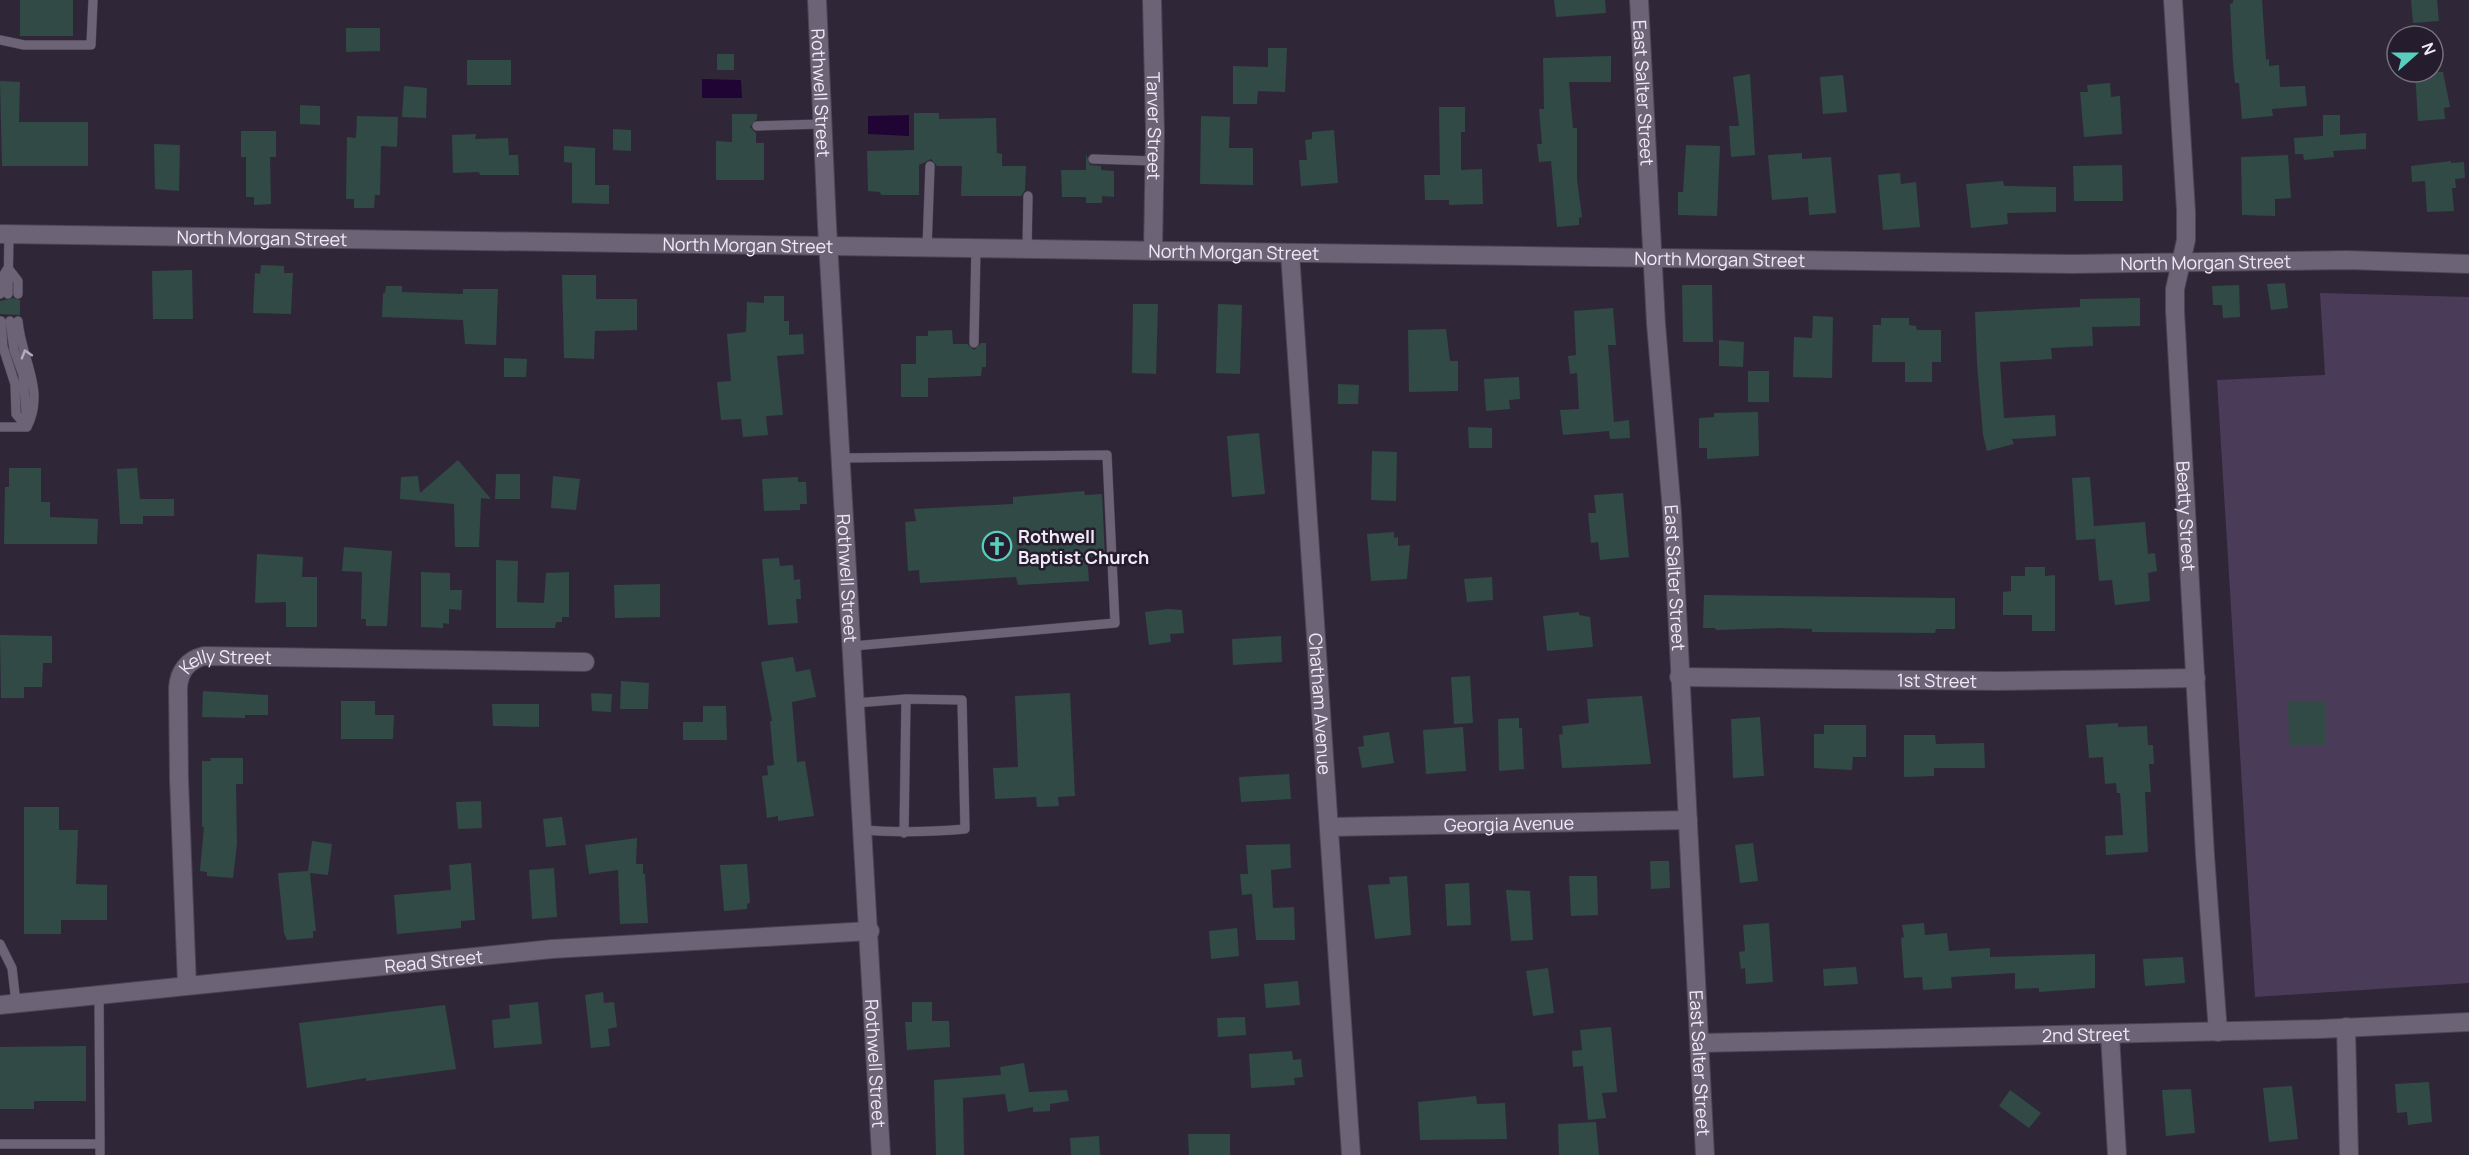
<svg xmlns="http://www.w3.org/2000/svg" width="2469" height="1155" font-family="Manrope,sans-serif">
  <style>
    .green { fill: #4a3b59 }
    .water { fill: #200534 }
    .building { fill: #314a46 }
    .lines { fill: none; stroke-linecap: round; stroke-linejoin: round }
    .lane-casing { stroke: #4b4453; stroke-width: 10 }
    .street-casing { stroke: #4b4453; stroke-width: 20 }
    .lane { stroke: #6c6377; stroke-width: 9 }
    .street { stroke: #6c6377; stroke-width: 18 }
    .oneway { stroke: #b5adbd }
    .labels { text-anchor: middle; dominant-baseline: central; stroke-width: 5; stroke-linejoin: round; paint-order: stroke }
    .street-label { font-size: 18px; fill: #f0eaf6; stroke: #251d2e }
    .poi-label { font-size: 18px; font-weight: bold; fill: #f0eaf6; stroke: #251d2e; text-anchor: start }
  </style>
  <rect width="100%" height="100%" fill="#2f2738"/>
  <!-- green -->
  <path class="green" d="M2320 293 2469 297V983L2255 997 2217 380 2325 375Z"/>
  <!-- water -->
  <path class="water" d="M702 79 741 80 742 98H702Z
    M909 115V136L868 134V116Z"/>
  <!-- building -->
  <path class="building" d="M20 0H73V36H20Z
    M1554 0H1605L1606 13 1556 17Z
    M2233 0H2262L2266 60 2269 59V66L2279 65 2280 87 2305 86 2307 106 2272 109 2273 116 2242 119 2239 83H2235L2233 63 2230 4 2233 3Z
    M2411 0H2437L2439 21 2413 23Z
    M346 28H380V51L346 52Z
    M1268 48H1287L1285 92 1258 91 1257 104H1233V66L1268 67Z
    M717 54H734V70H717Z
    M1611 56V82H1569L1573 128H1577V180L1582 217 1579 218V225L1557 227 1551 161 1539 162 1537 144H1542L1539 109H1544L1543 58Z
    M467 60H511V85H467Z
    M2415 72H2443L2450 107 2444 108 2445 119 2418 121Z
    M1750 74 1755 155 1731 157 1729 126H1739L1733 77Z
    M1843 75 1847 112 1823 114 1820 77Z
    M0 81 20 82 19 122H88V166H2Z
    M2110 83 2111 97 2120 96 2122 134 2084 137 2080 92H2088L2087 85Z
    M404 86 427 88 426 118 402 117Z
    M300 105 320 106V125L300 124Z
    M1439 107H1465V132H1461V170L1482 169 1483 204 1449 205V200H1425L1424 175H1440Z
    M914 113H939V119L996 118 997 153 1002 154V166H1026L1025 190 1021 196H961L962 166H937L931 159 919 165V195H881L880 192 868 191 867 151 914 150Z
    M732 114H757V119L750 127 756 133V143H764V180H716V141L732 142Z
    M2323 115H2340V135L2366 133V149L2333 151 2334 157 2304 160 2303 154H2295L2294 138 2323 136Z
    M357 116 398 117 397 147 381 146 380 195H375L374 208H354V199H346L347 137 356 138Z
    M1201 116 1230 117 1229 148H1253V185L1200 184Z
    M613 129 631 130V151L613 150Z
    M1334 130 1338 183 1301 186 1299 160H1307L1305 140 1312 139V132Z
    M241 131H276V157H270L271 204 254 205V197H246V157H241Z
    M476 134 475 139 508 138 509 155H518L519 175H480L479 172 453 173 452 135Z
    M154 144 180 145 179 191 155 189Z
    M1686 145 1720 146 1717 216 1678 215V192H1683Z
    M564 146 595 148V185H609V204L572 203V163L564 162Z
    M1802 153V159L1831 157 1836 213 1809 215 1808 197 1772 200 1768 155Z
    M1086 154 1090 165 1101 166V170L1114 171V197L1102 196V203H1086V197H1062L1061 170H1086Z
    M2288 155 2291 198 2275 199V216L2242 215 2241 157Z
    M2451 161V163L2464 162 2465 178 2455 179 2456 188H2452L2454 211 2427 212 2425 181 2412 182 2411 166Z
    M2122 165 2123 201H2074L2073 166Z
    M1900 173 1901 184 1916 182 1920 227 1883 230 1878 175Z
    M2003 181 2004 186 2056 187V212L2007 213 2008 224 1971 228 1966 184Z
    M261 265 284 266V273H293L291 314 253 313 255 273 260 274Z
    M192 270 193 319H153L152 271Z
    M562 275H596V299H637V330L595 331 594 359 564 358Z
    M2285 283 2288 308 2271 310 2267 284Z
    M1682 285H1712L1713 342H1683Z
    M2239 285 2240 317 2223 318 2222 305H2213L2212 286Z
    M386 286H402V292L463 294V289H498L496 345 465 344 463 320 382 317 383 293H385Z
    M764 296H784V321H789V335L803 334 804 354 777 356 783 415 766 416 768 435 743 437 741 419 721 420 717 382 731 381 727 334 746 332 747 302 764 303Z
    M13 298 20 300V315L0 314V301Z
    M2140 298V326L2092 327 2093 346 2051 348 2052 359 2000 362 2004 418 2055 415 2056 436 2012 439 2014 444 1987 451 1983 435 1977 363 1975 312 2080 307V299Z
    M1133 304H1158L1156 374 1132 373Z
    M1218 304 1242 305 1240 374 1216 373Z
    M1613 308 1616 345H1608L1614 422 1629 420 1630 438 1610 439 1609 431 1563 435 1560 410 1579 409 1577 373 1570 374 1568 356 1576 355 1574 311Z
    M1813 316 1833 317 1832 378 1793 377 1794 337 1812 338Z
    M1881 318H1909V325L1916 326 1917 330H1941V362H1932V382H1905V362H1872L1873 325H1881Z
    M1446 329 1450 361H1458V391L1409 392 1408 330Z
    M952 330 953 344H967L974 350 981 343H986V367H982L981 376 928 378V397H901V364H916V336H928V331Z
    M1719 340 1744 342 1743 367 1719 366Z
    M504 358 527 359 526 377H504Z
    M1748 371H1769V402H1748Z
    M1519 377 1520 399 1509 400 1510 409 1486 411 1484 379Z
    M1338 384 1359 385 1358 404H1338Z
    M1758 412 1759 456 1707 459V448H1699V418L1714 417V413Z
    M1468 427 1492 428V448H1469Z
    M1259 433 1265 494 1232 497 1227 436Z
    M1372 451 1397 452 1396 501 1371 500Z
    M458 460 491 499 481 498 479 547H455L454 504 400 499 401 477 418 476 420 493Z
    M9 468H41V502H50V517L98 519 97 544H4L5 487H9Z
    M137 468 140 499H174V516H143V524H120L117 469Z
    M496 474H520V499H495Z
    M553 476 580 479 576 510 551 508Z
    M798 477V482H806L807 504H800V510L764 511 762 479Z
    M2090 477 2095 539 2076 540 2072 478Z
    M1084 491 1085 495 1102 494 1105 557H1087L1089 581 1018 585 1016 577 920 583 919 570 908 571 905 522 916 521 914 509 1013 504V497Z
    M1623 493 1629 557 1600 560 1598 542 1591 543 1588 513H1596L1594 495Z
    M2145 522 2148 554 2155 553 2157 571 2148 573 2150 601 2115 605 2112 580 2099 581 2094 526Z
    M1394 532V538L1398 537V546L1410 545 1407 579 1371 581 1367 534Z
    M344 547 392 551 387 626H366V619H361L362 572 342 571Z
    M257 554 303 557 302 577H317V627H286V602L255 603Z
    M779 558 780 566 793 565 794 580 800 579 801 599H796L798 623 768 625 762 559Z
    M496 560 518 561 517 602 544 603 546 573 569 572V617H562V622H556L555 628H496Z
    M2025 567H2045V576L2055 575V631H2032V615H2003V592L2011 591V576H2025Z
    M421 572 450 573V590H462L461 610 449 609V624L443 623V628L421 627Z
    M1492 577 1493 600 1467 602 1464 579Z
    M660 584V617L615 618 614 585Z
    M1704 595 1955 598V629H1936L1935 633 1812 632V629L1778 628 1716 630 1715 628H1703Z
    M1168 609 1182 610 1184 633 1170 634 1171 642 1149 645 1145 612Z
    M1579 612V615L1590 617 1593 647 1547 651 1543 616Z
    M0 635 52 636V663H43L42 687H24V698H1Z
    M1281 636 1282 662 1233 665 1232 639Z
    M793 657 796 672 810 669 816 697 792 702 797 762 805 761 814 816 778 821V816L767 818 762 776 768 775 767 766 774 765 770 721H772L761 662Z
    M1470 676 1473 723 1454 724 1451 677Z
    M621 681 649 683 648 709H620Z
    M203 691 268 695V715H245V718L202 717Z
    M591 693 612 694 611 712 592 711Z
    M1070 693 1075 796 1058 797 1059 806 1037 807 1036 797 995 799 993 768 1018 767 1015 696Z
    M1642 696 1651 764 1562 768 1559 735 1563 734 1562 726 1589 723 1587 699Z
    M341 701H375V715H394L393 739H341Z
    M2288 702H2325V745H2289Z
    M492 704H539V727L493 726Z
    M703 706H726L727 740H683V722H703Z
    M1760 717 1764 776 1733 778 1731 719Z
    M1519 718V728H1522L1524 769 1499 771 1498 719Z
    M2118 723V727L2147 726 2148 745H2153L2154 764H2149L2151 792H2145L2148 852 2106 855 2105 836 2123 835 2120 793H2117L2116 783 2105 784 2103 757 2089 758 2086 725Z
    M1824 725H1866V757H1853L1852 770 1814 768V734H1824Z
    M1463 727 1466 771 1426 774 1423 730Z
    M1389 732 1394 763 1362 768 1358 747 1364 746 1363 736Z
    M1904 735H1935L1936 744 1984 743 1985 768H1934V776L1904 777Z
    M210 758H243V784H236L237 844 233 878 207 876V872L200 871 204 827H202V761H211Z
    M1289 774 1291 799 1241 802 1239 777Z
    M481 801 482 828 458 829 456 802Z
    M24 807H59V830H78L76 884 107 885V920H61V934H24Z
    M562 817 566 845 546 847 543 819Z
    M637 838 636 864H643V874H645L648 923 620 924 618 870 589 874 585 845Z
    M312 841 332 844 328 875 310 873 316 931H313V938L287 940 284 933 278 873 308 871Z
    M1753 843 1758 881 1740 883 1735 845Z
    M1290 844 1291 868 1271 870 1273 908 1294 907 1295 940H1256L1252 894 1242 895 1240 874H1248L1246 845Z
    M1650 861H1669L1670 888 1651 889Z
    M471 863 475 920 461 921V928L397 934 394 895 451 890 449 865Z
    M747 864 750 903 747 904V909L724 911 720 865Z
    M554 868 557 917 532 919 529 870Z
    M1407 876 1411 935 1375 939 1368 885 1390 884 1389 877Z
    M1569 876H1597L1598 915 1571 916Z
    M1469 883 1471 925 1447 926 1445 884Z
    M1506 890 1530 891 1533 940 1511 941Z
    M1769 923 1773 982 1746 984 1745 968 1741 969 1739 952 1745 951 1743 925Z
    M1924 923 1925 935 1947 933 1949 951 1990 948V957L2095 954V988L2039 992V988L2015 989V973L1951 977 1952 988 1923 990 1922 977 1904 978 1901 938 1904 937 1902 925Z
    M1237 928 1239 956 1211 959 1209 931Z
    M2183 957 2185 983 2145 986 2143 959Z
    M1856 967 1858 984 1824 986 1823 969Z
    M1548 968 1554 1013 1533 1016 1526 971Z
    M1298 981 1300 1005 1266 1008 1264 984Z
    M603 992 604 1003 614 1002 617 1027 608 1029 610 1046 591 1048 585 995Z
    M538 1002 542 1044 494 1048 492 1020 510 1018 509 1005Z
    M912 1002H932V1021H949L950 1047 907 1050 905 1022H912Z
    M445 1005 456 1069 366 1081V1078L307 1088 299 1023Z
    M1245 1017 1246 1035 1218 1037 1217 1018Z
    M1611 1027 1617 1092 1602 1093 1606 1118 1588 1120 1583 1066 1573 1067 1572 1051 1582 1050 1580 1030Z
    M86 1046V1101H34V1109H0V1047Z
    M1292 1051 1293 1060 1301 1059 1303 1077 1294 1078 1295 1085 1251 1088 1249 1054Z
    M1024 1063 1029 1092 1067 1090 1069 1101 1050 1104V1111L1033 1112V1107L1008 1112 1005 1094 963 1098 964 1155H936L934 1080 1001 1075 1000 1067Z
    M2429 1082 2432 1122 2408 1125 2407 1112 2397 1113 2395 1084Z
    M2292 1086 2298 1139 2269 1142 2263 1088Z
    M2191 1089 2195 1133 2166 1136 2162 1090Z
    M2010 1090 2041 1113 2029 1128 1999 1106Z
    M1476 1096 1477 1104 1505 1103 1507 1139 1420 1140 1418 1102Z
    M1596 1122 1599 1155H1559L1558 1124Z
    M1188 1134H1230V1155H1189Z
    M1099 1136 1100 1155H1071L1070 1138Z"/>
  <g class="lines">
    <!-- lane casing -->
    <g class="lane-casing">
      <path id="lane" d="M0 40 24 45H91L93 0
        M757 126 822 124
        M1093 159 1154 161
        M927 248 930 166
        M1027 249 1028 196
        M8 268 18 281V294
        M0 294 1 279 8 268
        M8 294 9 234
        M1 321 3 347 15 384 16 414 27 427
        M10 321 14 350 23 375 27 424
        M18 321C21 359 46 390 27 427
        M974 343 976 248
        M0 427H27
        M843 458 1107 455 1115 623 853 646
        M856 703 906 699
        M863 830C898 833 930 832 965 829L962 700 906 699 904 833
        M0 944 12 968 16 1003
        M99 994 100 1144
        M0 1144H100V1155"/>
    </g>
    <!-- street casing -->
    <g class="street-casing">
      <g id="street">
        <path id="s1" d="M817 0 827 225 881 1155"/>
        <path id="s2" d="M1152 0 1155 132 1153 251"/>
        <path id="s3" d="M1639 0 1656 324 1672 512 1705 1155"/>
        <path id="s4" d="M2173 0 2186 211V240L2175 289V311L2205 855 2218 1032"/>
        <path id="s5" d="M0 234 2073 264 2347 260 2469 264"/>
        <path id="s6" d="M1290 253 1351 1155"/>
        <path id="s7" d="M1679 677 1997 681 2196 678"/>
        <path id="s8" d="M1329 827 1688 820"/>
        <path id="s9" d="M187 985 179 779 178 688C179 671 188 660 204 656L585 662"/>
        <path id="s10" d="M0 1005 552 949 870 931"/>
        <path d="M2346 1027 2349 1155"/>
        <path d="M2110 1035 2117 1155"/>
        <path id="s11" d="M1700 1043 2320 1029 2469 1022"/>
      </g>
    </g>
    <!-- lane -->
    <use href="#lane" class="lane"/>
    <!-- street -->
    <use href="#street" class="street"/>
  </g>
  <!-- one-way arrows -->
  <defs><path id="oneway-chevron" d="M-2-3.5L2.5 0L-2 3.5" fill="none" stroke-width="1.6" stroke-linecap="round" stroke-linejoin="round" transform="scale(1.5)"/></defs>
  <use class="oneway" href="#oneway-chevron" transform="translate(26 354) rotate(-107)"/>
  <!-- icons -->
  <defs>
    <g id="church-ring" transform="scale(1.5)"><circle r="9.5" fill="#251d2e" stroke="#59cebe" stroke-width="1.5"/><path d="M-1.2-6h2.4v3.5h3.3v2.4h-3.3V6h-2.4V-.1h-3.3v-2.4h3.3Z" fill="#59cebe"/></g>
  </defs>
  <g fill-rule="evenodd">
    <use href="#church-ring" x="997" y="546"/>
  </g>
  <g class="labels">
    <!-- street labels -->
    <g class="street-label">
      <text stroke="none"><textPath href="#s1" startOffset="93">Rothwell Street</textPath></text>
      <text stroke="none"><textPath href="#s3" startOffset="93">East Salter Street</textPath></text>
      <text stroke="none"><textPath href="#s2" startOffset="126">Tarver Street</textPath></text>
      <text stroke="none"><textPath href="#s5" startOffset="262">North Morgan Street</textPath></text>
      <text stroke="none"><textPath href="#s5" startOffset="748">North Morgan Street</textPath></text>
      <text stroke="none"><textPath href="#s5" startOffset="1234">North Morgan Street</textPath></text>
      <text stroke="none"><textPath href="#s5" startOffset="1720">North Morgan Street</textPath></text>
      <text stroke="none"><textPath href="#s5" startOffset="2206">North Morgan Street</textPath></text>
      <text stroke="none"><textPath href="#s4" startOffset="518">Beatty Street</textPath></text>
      <text stroke="none"><textPath href="#s1" startOffset="579">Rothwell Street</textPath></text>
      <text stroke="none"><textPath href="#s3" startOffset="579">East Salter Street</textPath></text>
      <text stroke="none"><textPath href="#s9" startOffset="362">Kelly Street</textPath></text>
      <text stroke="none"><textPath href="#s7" startOffset="258">1st Street</textPath></text>
      <text stroke="none"><textPath href="#s6" startOffset="452">Chatham Avenue</textPath></text>
      <text stroke="none"><textPath href="#s8" startOffset="180">Georgia Avenue</textPath></text>
      <text stroke="none"><textPath href="#s10" startOffset="436">Read Street</textPath></text>
      <text stroke="none"><textPath href="#s11" startOffset="386">2nd Street</textPath></text>
      <text stroke="none"><textPath href="#s1" startOffset="1065">Rothwell Street</textPath></text>
      <text stroke="none"><textPath href="#s3" startOffset="1065">East Salter Street</textPath></text>
    </g>
    <!-- poi labels -->
    <g class="poi-label">
      <text x="1018" y="536">Rothwell<tspan x="1018" dy="21">Baptist Church</tspan></text>
    </g>
  </g>
  <!-- north arrow -->
  <g transform="translate(2415 54) rotate(69)"><circle r="28" fill="#251d2e" stroke="#766f7e" stroke-width="1.5"/>
  <path d="M0-4.5L10 22L0 15L-10 22Z" fill="#59cebe"/>
  <text y="-9" font-size="16" font-weight="bold" text-anchor="middle" fill="#f0eaf6">N</text>
  </g>
</svg>
